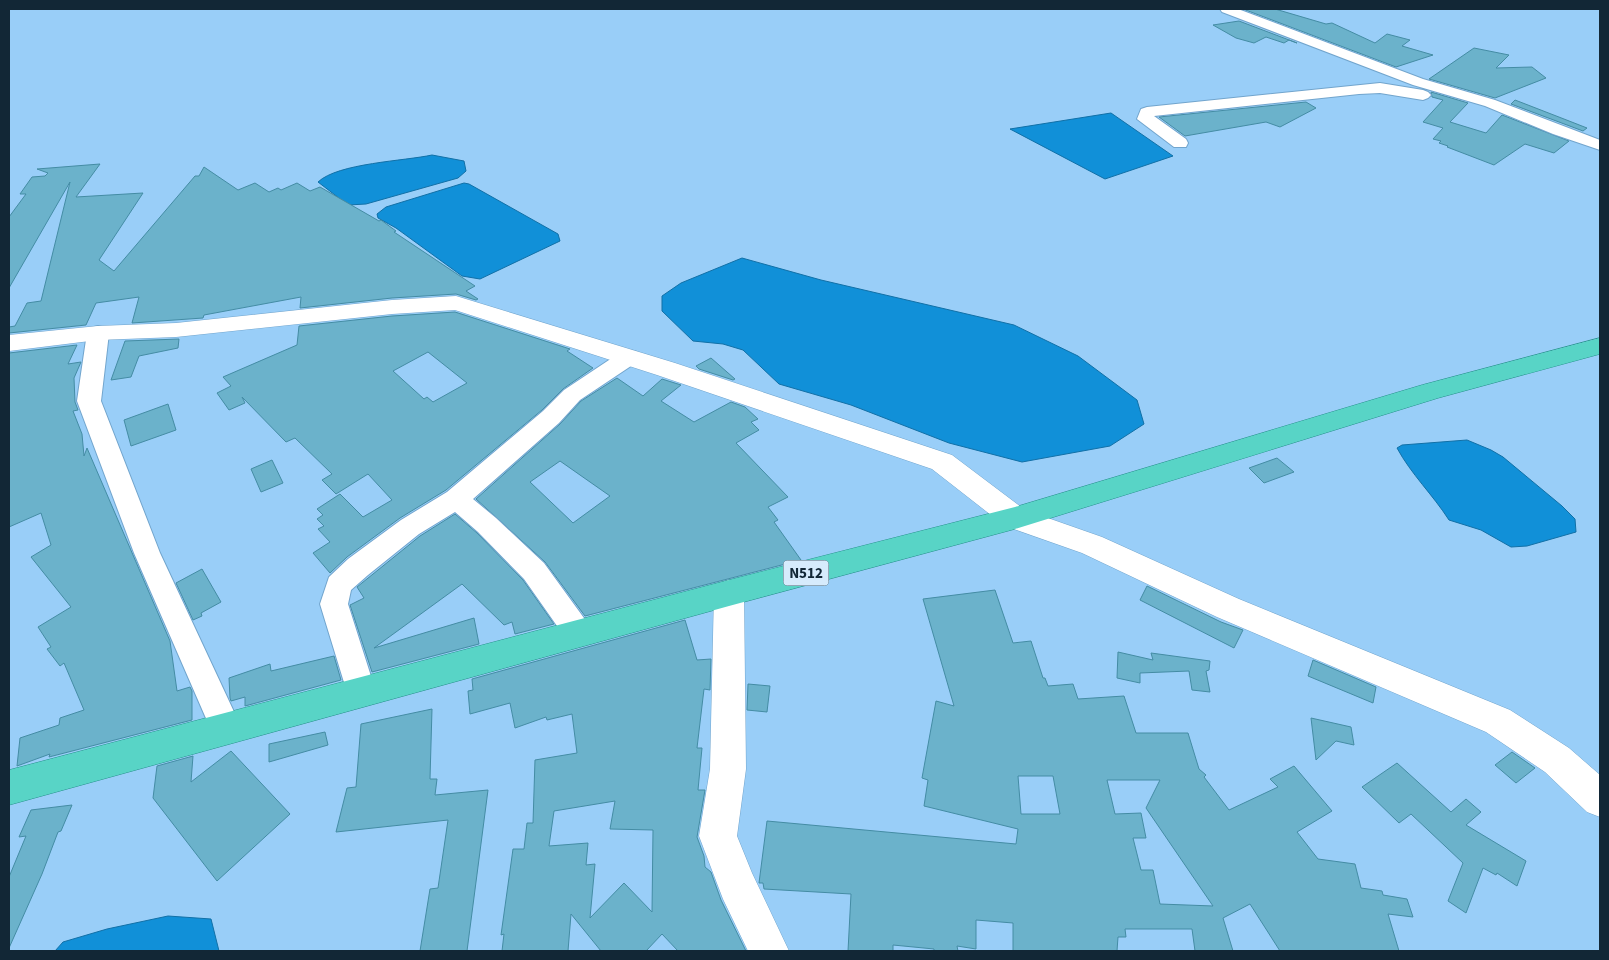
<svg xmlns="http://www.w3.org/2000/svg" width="1609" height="960" font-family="'Source Sans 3',sans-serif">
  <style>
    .water { fill: #1190d8; stroke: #1170a7 }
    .building { fill: #6bb2cb; stroke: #448ca4; fill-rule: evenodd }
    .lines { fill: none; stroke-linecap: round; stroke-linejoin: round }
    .minor-casing { stroke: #72a5cd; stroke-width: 2 }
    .tertiary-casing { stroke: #72a5cd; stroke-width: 1 }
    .trunk-casing { stroke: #25918a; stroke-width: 1 }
    .minor { fill: #fff; fill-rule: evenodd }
    .tertiary { fill: #fff; fill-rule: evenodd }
    .trunk { fill: #58d4c6; fill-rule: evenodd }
    .labels { text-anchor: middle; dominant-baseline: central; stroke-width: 4.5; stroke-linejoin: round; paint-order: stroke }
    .shield { fill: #d6ebfc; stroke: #4d6271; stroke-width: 1 }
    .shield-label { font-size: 15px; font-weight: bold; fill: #122736 }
  </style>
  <rect width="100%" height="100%" fill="#99cef8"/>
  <!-- water -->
  <path class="water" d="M1111 113 1173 156 1105 179 1010 129Z
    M432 155 464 161 466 171 458 178 366 204 348 205 318 182C338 163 405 161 432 155Z
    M464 183 469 184 558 234 560 241 480 279 462 276 396 228 378 218 377 214 386 207Z
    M742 258 821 280 1014 325 1078 356 1137 400 1144 424 1110 446 1022 462 949 443 851 405 779 384 743 350 723 344 693 341 662 311V296L681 283Z
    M1467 440 1491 450 1503 457 1562 506 1575 519 1576 532 1527 546 1511 547 1481 530 1449 520C1433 495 1411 474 1397 448L1402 445Z
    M168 916 211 919 219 951H55L63 942 107 929Z"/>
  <!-- building -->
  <path class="building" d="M1243 9H1275L1326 24 1332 23 1375 43 1387 34 1410 40 1402 46 1433 55 1396 67Z
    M1239 21 1297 43 1289 40 1284 43 1266 37 1254 43 1236 38 1213 25Z
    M1474 48 1509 55 1496 68 1532 67 1546 78 1495 98 1429 79Z
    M1431 92 1468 103 1450 122 1486 133 1502 115 1569 141 1554 153 1525 144 1494 165 1447 147 1448 146 1439 143 1441 141 1433 139 1443 128 1423 122 1443 100 1432 97Z
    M1515 100 1564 119 1587 128 1583 131 1511 104Z
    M1306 102 1316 108 1280 127 1266 122 1185 136 1159 117Z
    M100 164 76 197 143 193 99 260 114 271 195 176H199L204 167 238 190 255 183 269 192 278 188 281 190 297 183 310 191 320 187 379 221 381 220 396 231 394 232 475 286 466 291 478 299 476 300 456 294 392 298 300 308 301 297 204 315 203 318 132 323 139 297 96 303 86 325 9 333V327L15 326 27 303 41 301 70 182 9 288V217L26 194H20L32 177 45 176 48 173 37 169Z
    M455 312 570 349 567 351 593 368 563 389 542 410 446 490 400 518 347 557 330 573 313 553 330 542 318 529 324 526 317 519 323 515 317 509 340 494 363 517 392 500 368 474 336 494 322 480 332 474 295 438 286 442 242 397 245 403 229 410 217 393 231 386 223 377 297 345 299 326 392 316ZM428 352 467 383 433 402 427 397 424 399 393 371Z
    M179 339 178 348 139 356 131 377 111 380 125 341Z
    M77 345 68 364 81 362 74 378 75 402 78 410 73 411 82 434 84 456 87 448 170 641 177 691 190 687 192 691V720L49 757 50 754 17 766 20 738 59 725 60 718 84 710 64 663 60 666 47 649 51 647 38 627 71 607 31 557 51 545 41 513 9 527V353Z
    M711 358 735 379 733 380 699 369 696 366Z
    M617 378 643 396 662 379 681 385 661 401 694 422 731 402 745 407 758 419 751 422 759 430 736 443 788 497 768 507 778 520 774 522 801 560 585 616 545 562 476 499 560 424 581 401ZM560 461 610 496 573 523 530 482Z
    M168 404 176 430 131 446 124 420Z
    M1277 458 1294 472 1264 483 1249 468Z
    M272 460 283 483 261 492 251 469Z
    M455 514 477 533 523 580 554 624 515 634 512 622 504 625 462 584 374 648 474 618 479 644 372 672 350 605 364 598 357 587 420 536Z
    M202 569 221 602 201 613 202 616 193 620 176 583Z
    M1147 586 1221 622 1243 630 1234 648 1140 600Z
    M995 590 1013 643 1031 641 1043 678H1045L1048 686 1073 684 1078 699 1124 696 1136 733H1188L1199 769 1206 775 1204 777 1229 810 1278 787 1270 779 1294 766 1332 811 1297 832 1318 859 1355 864 1361 888 1382 891 1383 895 1407 899 1413 917 1388 914 1399 951H1280L1250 904 1223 918 1233 951H1195L1192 929H1125L1126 937H1118L1117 951H1013V923L976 920V949L957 946 958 951H934V949L893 945V951H848L851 894 764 889 763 883H759L767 821 1016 844 1018 829 924 806 928 780 922 778 936 701 954 706 923 599ZM1018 776H1053L1060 814H1021ZM1107 780H1160L1146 808 1213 906 1160 904 1153 870H1141L1133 838H1146L1141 813 1115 814Z
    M685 620 697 660 711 659 710 690 704 689 697 748H702L698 790H705L697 837 704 856 705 867 711 872 721 900 746 951H678L662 934 646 951H601L571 914 568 951H502L504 934 501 935 513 849H524L527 823H533L535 760 577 753 572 714 547 720 546 717 515 728 510 703 470 714 468 691 473 690 472 679ZM615 801 610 829 653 830 652 912 624 883 590 918 595 864 586 865 588 843 549 846 554 811Z
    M1118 652 1153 660 1151 653 1210 661 1209 670 1206 671 1210 692 1192 690 1189 671 1140 673V683L1117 678Z
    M334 656 341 680 245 706V697L231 701 230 698 229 678 270 664 271 671Z
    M1313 660 1376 687 1373 703 1308 676Z
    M748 684 770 686 767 712 747 710Z
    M432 709 430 779H437L435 795 488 790 467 951H420L430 889 438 888 448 820 336 832 347 788 356 787 361 724Z
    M1311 718 1351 727 1354 745 1336 741 1316 760Z
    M325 732 328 745 269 762V744Z
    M231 751 290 814 217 881 153 798 157 766 193 756 191 782Z
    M1512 752 1535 768 1516 783 1495 765Z
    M1397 763 1451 812 1466 799 1481 812 1466 825 1526 861 1517 886 1497 873 1496 875 1483 868 1466 913 1448 901 1463 863 1411 814 1399 823 1362 787Z
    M72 805 61 831 58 832 42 874 9 948V877L26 836 19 837 31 810Z"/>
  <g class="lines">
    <!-- minor casing -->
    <g class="minor-casing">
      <path id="minor" d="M1220 9H1238L1423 79 1495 100 1600 140V150L1553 134 1485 106 1413 85 1222 12Z
        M1380 83 1423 90 1428 92 1431 95 1428 98 1423 100 1380 93 1359 94 1154 116 1186 139 1188 143 1186 147H1174L1137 119 1141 109 1147 107Z
        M98 326 106 328 109 333 101 401 160 553 242 729 237 739 226 744 215 739 134 553 77 401 87 333 90 328Z
        M629 350 637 352 640 357 637 362 580 400 559 423 473 499 496 518 544 563 589 625 593 634 589 643 579 646 569 643 524 579 478 532 455 512 419 534 368 575 351 590 348 604 376 692 372 702 361 706 350 702 320 604 329 577 348 559 401 520 447 492 543 411 564 390 621 352Z"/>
    </g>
    <!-- tertiary casing -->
    <g class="tertiary-casing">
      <path id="tertiary" d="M456 296 675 363 952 455 1025 510 1102 537 1239 599 1510 710 1569 748 1600 775V817L1587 812 1545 772 1486 732 1217 617 1082 553 1005 526 932 469 657 375 455 310 392 314 176 337 98 340 9 351V335L98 326 176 323 392 300Z
        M729 580 740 584 744 593 746 769 737 836 752 873 789 951H748L723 899 699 836 710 769 714 593 718 584Z"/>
    </g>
    <!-- trunk casing -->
    <g class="trunk-casing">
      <path id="trunk" d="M1600 338V354L1438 398 1015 529 729 606 9 805V770L729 580 1015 507 1422 385Z"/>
    </g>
    <!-- minor -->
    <use href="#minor" class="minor"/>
    <!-- tertiary -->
    <use href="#tertiary" class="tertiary"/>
    <!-- trunk -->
    <use href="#trunk" class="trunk"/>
  </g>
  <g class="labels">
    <!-- shield labels -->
    <rect class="shield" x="783.5" y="560.5" width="45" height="25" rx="4"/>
    <g class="shield-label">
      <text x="806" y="573">N512</text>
    </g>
  </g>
  <!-- border -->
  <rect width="1609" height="960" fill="none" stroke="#122736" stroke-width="20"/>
</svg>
